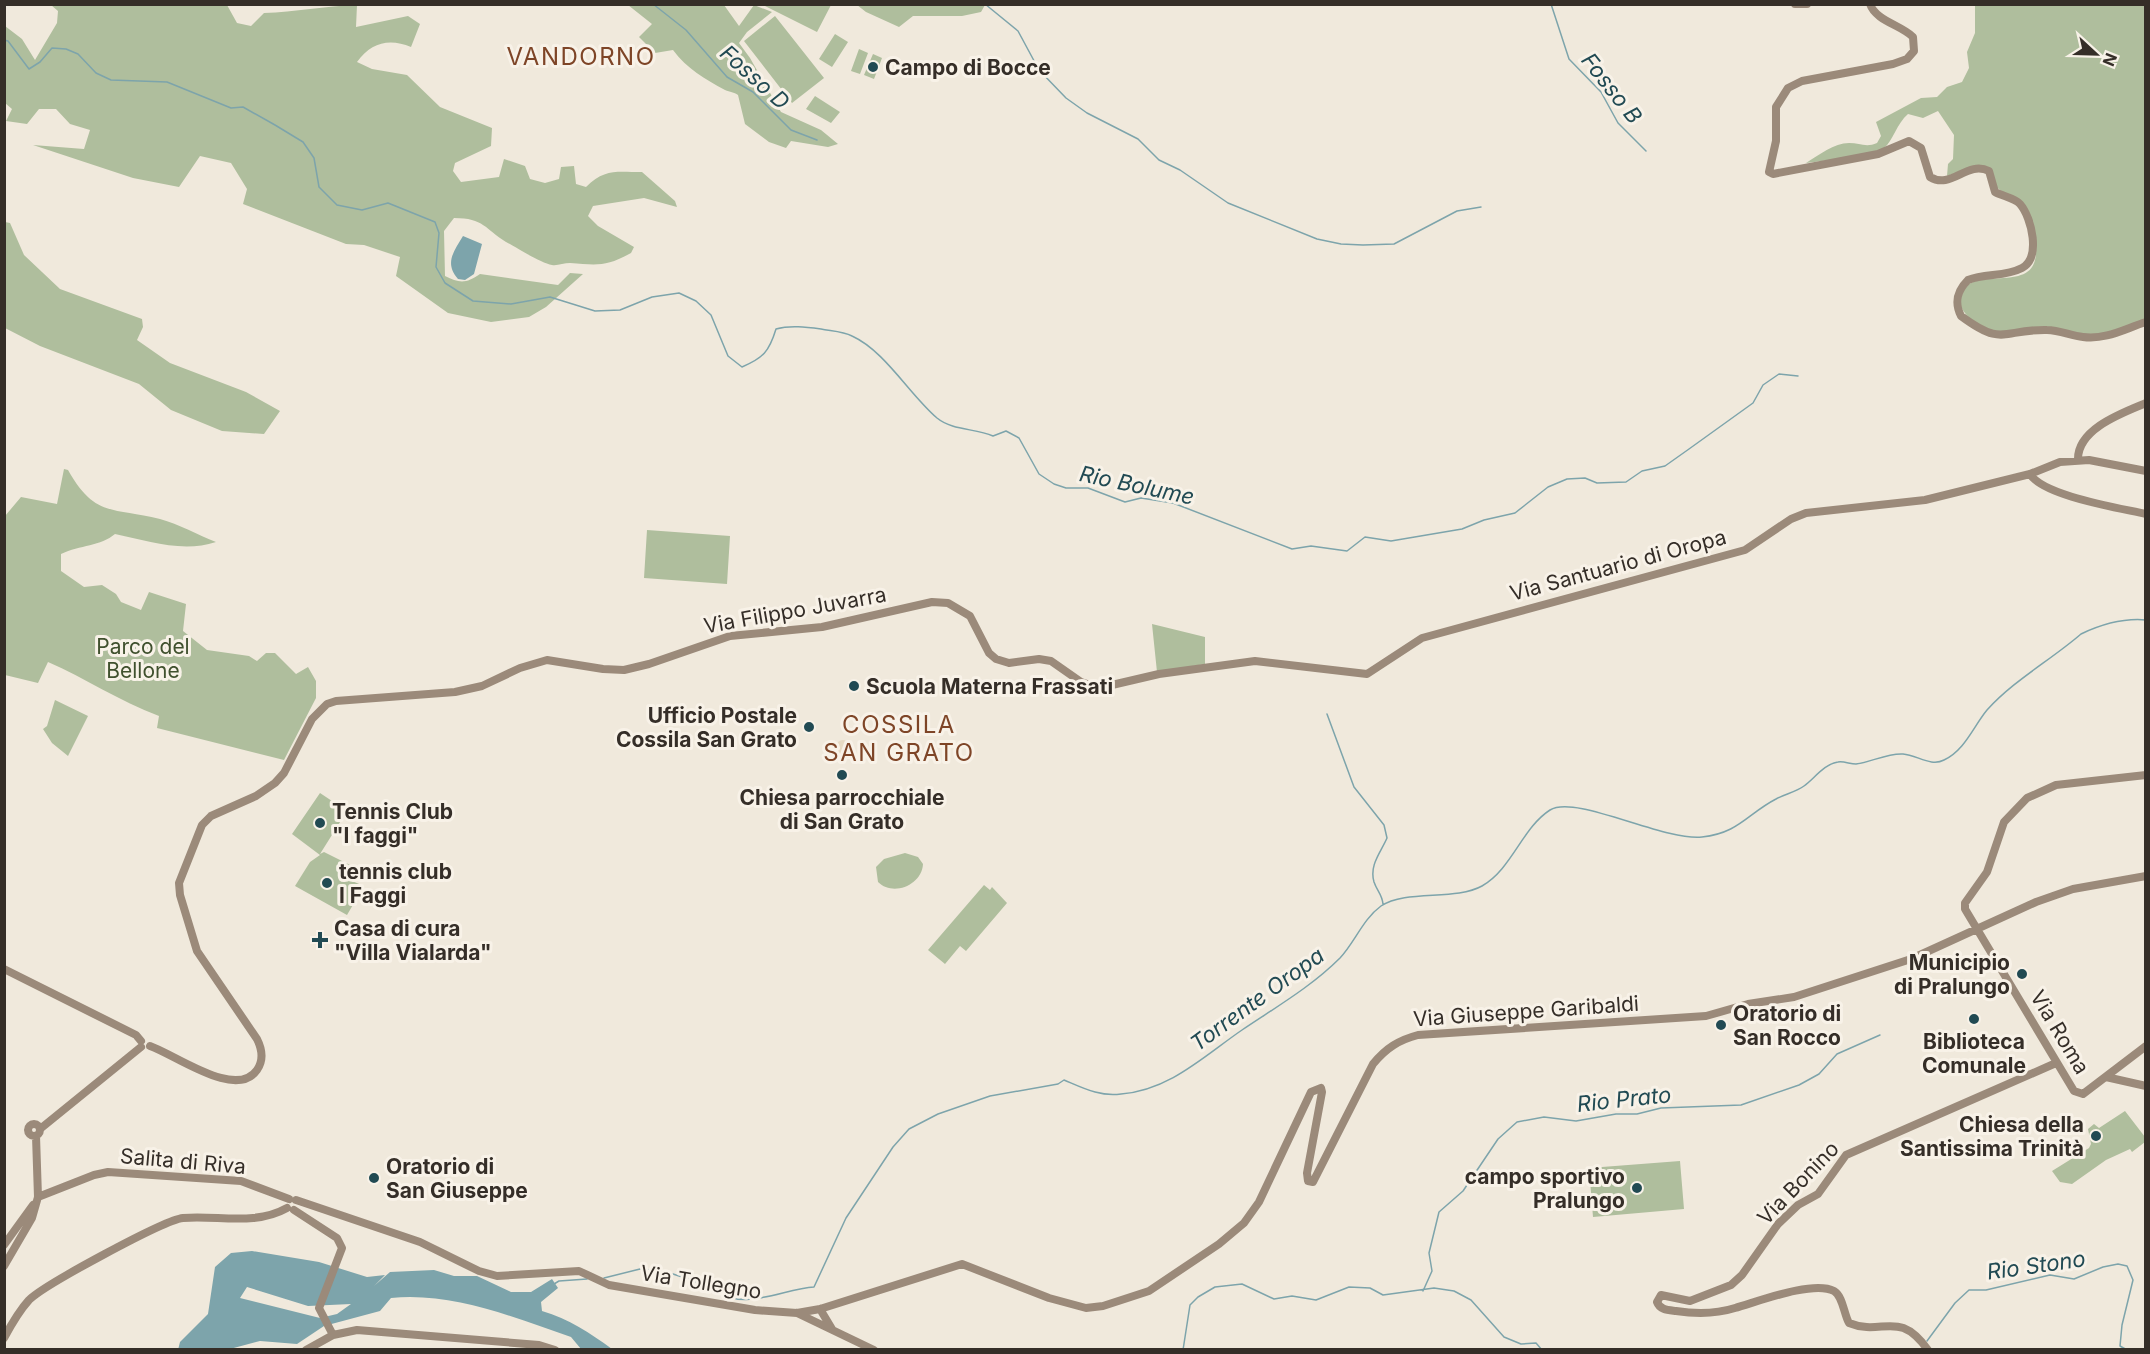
<svg xmlns="http://www.w3.org/2000/svg" width="2150" height="1354" font-family="Inter,sans-serif">
  <style>
    .green { fill: #afbe9d }
    .plaza { fill: #e7dbc4 }
    .water { fill: #7da4ab; fill-rule: evenodd }
    .lines { fill: none; stroke-linecap: round; stroke-linejoin: round }
    .stream { stroke: #7da4ab; stroke-width: 1.5 }
    .secondary { stroke: #9b8a7a; stroke-width: 8 }
    .poi-dot { fill: #214a53; stroke: #f8f2e8; stroke-width: 2 }
    .labels { text-anchor: middle; dominant-baseline: central; stroke-width: 6; stroke-linejoin: round; paint-order: stroke }
    .poi-label { font-size: 21px; font-weight: bold; fill: #352e28; stroke: #f8f2e8; text-anchor: start }
    .street-label { font-size: 21px; fill: #352e28; stroke: #f8f2e8 }
    .park-label { font-size: 21px; fill: #40512e; stroke: #f8f2e8 }
    .water-label { font-size: 22px; font-style: italic; fill: #214a53; stroke: #f8f2e8 }
    .quarter-label { font-size: 24px; letter-spacing: 1.5px; fill: #7e4527; stroke: #f8f2e8 }
  </style>
  <rect width="100%" height="100%" fill="#f0e9dc"/>
  <!-- green -->
  <path class="green" d="M51 5H227L237 23 251 26 264 13C295 12 325 6 357 5L356 27 408 16 420 24 411 47C390 38 371 42 357 62L372 69 407 75 440 107 492 128 491 146 455 163 453 171 461 182 499 177 504 159 525 166 530 179 545 183 559 179 561 167 574 166 576 184 586 187C605 168 617 172 642 172L675 201 677 207 644 198 593 206 588 216 598 226 634 247 631 253C606 267 597 265 570 263 564 263 557 266 552 265 541 263 517 248 506 242 485 229 484 218 454 218L444 231 445 276C459 283 466 284 480 274L558 285 570 273 583 274 546 307 529 317 491 322 448 313 396 276 400 257 364 245 346 244 243 204 247 189 231 163 200 156 179 187 133 178 33 145 84 149 90 130 70 124 56 109H39L27 124 6 121 12 109 5 103V26L22 39 35 60 57 23 58 11Z
    M628 5H724L739 26 754 5 772 12 747 32 739 43 750 58 781 112 821 130 838 144 828 147 791 141 786 148 769 142 745 124 738 95C734 92 730 92 725 90 705 79 687 69 673 50L655 53 639 37 652 24Z
    M763 5H831L817 32Z
    M857 5H985L981 12 962 16H913L899 27 866 12Z
    M1975 5H2145V320C2130 324 2113 333 2097 334 2073 335 2047 333 2023 332 2013 332 2000 334 1991 331 1980 328 1959 313 1960 300 1964 262 2027 294 2035 260 2039 244 2032 226 2028 210L1996 187 1991 169 1978 165 1947 176 1948 164 1953 159 1954 135 1938 111 1923 118 1908 114C1897 123 1893 141 1884 148 1869 158 1826 160 1806 163 1819 155 1834 143 1849 143 1860 143 1866 148 1877 143L1881 136 1876 122 1921 98 1937 97 1947 87 1962 82 1969 68 1967 52 1975 33Z
    M775 16 824 78 792 103 744 41Z
    M835 34 848 42 832 67 819 59Z
    M859 49 868 53 860 74 851 71Z
    M873 54 882 58 874 79 864 75Z
    M815 96 840 112 831 123 806 109Z
    M5 222 10 223 24 255 60 289 142 319 143 327 137 340 170 363 246 392 280 411 264 434 222 431 171 410 139 384 40 346 5 328Z
    M64 469 68 470C95 518 113 507 160 519 179 524 198 535 216 542 183 553 148 541 115 534 101 546 80 545 61 554V571L84 587 102 585 116 594 121 602 141 610 149 592 186 604 183 631 207 650 249 656 257 661 266 653H275L296 674 308 667 316 681V698L284 760 157 728 159 716C119 701 85 678 48 662L38 683 5 675V516L21 497 57 504Z
    M647 530 730 536 727 584 644 578Z
    M1152 624 1205 637V664L1157 672Z
    M55 700 88 716 68 756 52 743 43 729 47 726Z
    M320 793 347 811 320 854 324 852 356 868 352 881 364 886 347 915 295 886 310 862 320 855 292 834Z
    M905 853 918 857 923 864C922 885 893 897 878 882L876 867 884 859Z
    M984 885 990 890 992 887 1007 903 966 951 960 946 945 964 928 950Z
    M2125 1111 2145 1137V1142L2132 1152 2130 1149 2106 1160 2072 1184 2060 1182 2052 1171 2089 1148 2091 1144 2088 1129 2094 1124 2099 1128Z
    M1680 1161 1684 1209 1593 1217 1589 1168Z"/>
  <!-- plaza -->
  <path class="plaza" d="M836 747a7 7 0 1 1 14 0a7 7 0 1 1-14 0Z"/>
  <!-- water -->
  <path class="water" d="M463 236 482 244 474 274 465 280 458 279C444 263 454 251 463 236Z
    M252 1251 319 1262 367 1277 385 1275 374 1286 390 1272 434 1270 454 1276H477L511 1292H531L552 1279 558 1288 541 1302 542 1311C569 1319 590 1333 612 1349H581L571 1337C513 1317 453 1292 391 1298L380 1311 324 1326 297 1344 260 1341 230 1349 178 1350 180 1342 208 1314 215 1267 231 1253ZM247 1287 308 1306 351 1304 337 1314 320 1318 240 1298Z"/>
  <g class="lines">
    <!-- stream -->
    <path class="stream" d="M653 4 686 30 727 77 753 92 791 130 817 140
      M985 4 1018 31 1039 70 1066 98 1087 113 1138 139 1159 160 1180 170 1228 203 1317 239 1341 244 1363 245 1394 244 1457 211 1481 207
      M1551 4 1569 59 1601 92 1618 123 1646 151
      M4 40 8 41 29 69 40 62 52 48 66 49 78 54 96 73 111 80 167 82 231 108 243 107 275 125 303 142 314 158 319 187 337 205 362 210 388 203 435 222 439 233 436 267 445 283 473 301 511 304 550 297 595 311 620 310 652 297 679 293 696 301 711 315 728 356 742 367C763 358 769 352 776 329 790 325 806 327 821 329 831 331 843 331 852 336 885 351 909 394 937 418 953 431 975 428 993 436L1006 431 1019 438 1039 474 1054 484 1066 488H1088L1125 502 1141 498 1173 503 1292 549 1311 546 1347 551 1365 537 1391 541 1462 529 1484 520 1515 513 1548 487 1567 479 1585 478 1597 483 1626 482 1642 471 1665 466 1689 449 1753 403 1763 385 1779 374 1798 376
      M1327 714 1354 787 1384 825 1387 838C1381 852 1369 865 1374 882 1377 891 1382 894 1383 904
      M604 1278 640 1269 664 1271 715 1288C740 1314 784 1288 814 1287L846 1218 893 1147 909 1129 938 1114 990 1096 1058 1084 1064 1080C1083 1088 1100 1097 1121 1094 1170 1090 1204 1056 1242 1030 1276 1007 1311 987 1340 958 1355 942 1363 919 1381 906 1406 889 1455 901 1482 886 1512 869 1522 828 1550 810 1575 794 1663 841 1702 837 1739 833 1747 814 1776 799 1785 794 1796 792 1804 786 1814 779 1824 764 1838 762 1844 761 1850 764 1856 764 1872 762 1887 753 1903 754 1917 755 1931 767 1944 760 1965 750 1973 727 1987 710 2014 680 2051 660 2081 634 2100 625 2124 618 2146 620
      M554 1284 559 1281 587 1279
      M1423 1291 1432 1271 1429 1253 1439 1212 1463 1191 1498 1139 1517 1122 1544 1117 1576 1121 1616 1114H1637L1661 1108 1741 1105 1799 1085 1819 1074 1837 1054 1880 1035
      M1927 1341 1955 1303 1969 1290H1986L2050 1275 2074 1279 2103 1267 2118 1264 2127 1266 2133 1280 2122 1325 2120 1346 2127 1350
      M826 1350H828
      M1183 1350 1190 1305 1198 1297 1215 1287 1242 1284 1274 1299 1292 1296 1316 1300 1349 1287 1370 1288 1383 1295 1434 1288 1454 1291 1471 1300 1504 1337 1521 1344 1536 1343 1542 1350"/>
    <!-- secondary -->
    <path class="secondary" d="M1795 4H1807
      M1870 4C1876 21 1901 25 1913 37L1914 51 1907 59 1893 64 1802 81 1788 88 1776 107V141L1769 172 1773 174 1878 154 1909 141 1921 148 1930 177C1951 190 1967 160 1989 171L1995 192C2002 196 2015 198 2020 204 2032 218 2041 258 2022 268 2005 277 1985 273 1968 280 1957 291 1954 302 1961 316 2004 348 2002 329 2047 330 2060 330 2071 336 2083 337 2106 340 2124 329 2146 322
      M2078 460C2077 429 2122 413 2146 403
      M2030 474C2043 496 2120 508 2146 514
      M2146 775 2056 785 2027 798 2004 822 1987 872 1965 903V909L2074 1091 2083 1094 2146 1046
      M4 969 136 1035 141 1041
      M150 1046C176 1055 236 1100 257 1070 264 1060 262 1049 257 1039L197 951 180 895 179 883 202 825 211 816 256 796 275 783 284 773 312 719 327 704 336 701 455 692 482 686 520 668 547 660 603 669 624 670 649 664 730 636 822 627 932 602 948 603 970 616 989 653 996 659 1009 663 1039 659 1051 661 1081 682 1099 688 1159 674 1255 661 1367 674 1422 638 1745 550 1791 519 1806 513 1925 500 2030 474 2060 462 2089 460 2146 471
      M2106 1077 2146 1086
      M28 1130a6 6 0 1 1 12 0a6 6 0 1 1-12 0Z
      M40 1129 141 1047
      M38 1197 94 1175 108 1172 241 1181 289 1199
      M296 1200 420 1242 479 1271 497 1276 579 1271 609 1285 755 1310 797 1313 820 1309 962 1264 1049 1298 1086 1308 1103 1306 1149 1291 1219 1244 1244 1223 1259 1202 1311 1092 1321 1088 1322 1092 1307 1173 1308 1181 1313 1182 1373 1064C1386 1048 1399 1040 1418 1035L1706 1016 1748 1004 1794 997 1911 959 2036 902 2073 889 2146 876
      M294 1210 337 1238 342 1248 319 1308 333 1335
      M4 1245 33 1205
      M4 1266 32 1218 38 1197 36 1136
      M820 1309 832 1329
      M797 1313 874 1350
      M4 1338C11 1325 19 1311 29 1300 44 1285 164 1220 183 1218 218 1215 255 1226 287 1208
      M306 1350 333 1335 357 1330 539 1345 555 1350
      M1928 1350C1898 1308 1883 1337 1849 1323 1844 1315 1843 1296 1834 1291 1813 1280 1757 1302 1735 1308 1716 1314 1696 1314 1676 1311 1668 1310 1660 1310 1657 1302L1661 1295 1690 1301 1731 1285 1742 1275 1778 1224 1798 1205 1818 1194 1846 1155 2056 1063"/>
  </g>
  <!-- markers -->
  <g class="poi-dot">
    <circle cx="873" cy="67" r="6"/>
    <circle cx="854" cy="686" r="6"/>
    <circle cx="809" cy="727" r="6"/>
    <circle cx="842" cy="775" r="6"/>
    <circle cx="320" cy="823" r="6"/>
    <circle cx="327" cy="883" r="6"/>
    <path d="M317 931h6v6h6v6h-6v6h-6v-6h-6v-6h6z"/>
    <circle cx="2022" cy="974" r="6"/>
    <circle cx="1974" cy="1019" r="6"/>
    <circle cx="1721" cy="1025" r="6"/>
    <circle cx="2096" cy="1136" r="6"/>
    <circle cx="374" cy="1178" r="6"/>
    <circle cx="1637" cy="1188" r="6"/>
  </g>
  <g class="labels">
    <!-- poi labels -->
    <g class="poi-label">
      <text x="885" y="67">Campo di Bocce</text>
      <text x="866" y="686">Scuola Materna Frassati</text>
      <text x="797" y="715" text-anchor="end">Ufficio Postale<tspan x="797" dy="24">Cossila San Grato</tspan></text>
      <text x="842" y="797" text-anchor="middle">Chiesa parrocchiale<tspan x="842" dy="24">di San Grato</tspan></text>
      <text x="332" y="811">Tennis Club<tspan x="332" dy="24">"I faggi"</tspan></text>
      <text x="339" y="871">tennis club<tspan x="339" dy="24">I Faggi</tspan></text>
      <text x="334" y="928">Casa di cura<tspan x="334" dy="24">"Villa Vialarda"</tspan></text>
      <text x="2010" y="962" text-anchor="end">Municipio<tspan x="2010" dy="24">di Pralungo</tspan></text>
      <text x="1733" y="1013">Oratorio di<tspan x="1733" dy="24">San Rocco</tspan></text>
      <text x="1974" y="1041" text-anchor="middle">Biblioteca<tspan x="1974" dy="24">Comunale</tspan></text>
      <text x="2084" y="1124" text-anchor="end">Chiesa della<tspan x="2084" dy="24">Santissima Trinità</tspan></text>
      <text x="386" y="1166">Oratorio di<tspan x="386" dy="24">San Giuseppe</tspan></text>
      <text x="1625" y="1176" text-anchor="end">campo sportivo<tspan x="1625" dy="24">Pralungo</tspan></text>
    </g>
    <!-- street labels -->
    <g class="street-label">
      <text transform="translate(1618 565) rotate(-15)">Via Santuario di Oropa</text>
      <text transform="translate(795 610) rotate(-10)">Via Filippo Juvarra</text>
      <text transform="translate(1526 1011) rotate(-4)">Via Giuseppe Garibaldi</text>
      <text transform="translate(2060 1032) rotate(59)">Via Roma</text>
      <text transform="translate(183 1161) rotate(5)">Salita di Riva</text>
      <text transform="translate(1798 1183) rotate(-46)">Via Bonino</text>
      <text transform="translate(701 1282) rotate(9)">Via Tollegno</text>
    </g>
    <!-- park labels -->
    <g class="park-label">
      <text x="143" y="646">Parco del<tspan x="143" dy="24">Bellone</tspan></text>
    </g>
    <!-- water labels -->
    <g class="water-label">
      <text transform="translate(755 77) rotate(42)">Fosso D</text>
      <text transform="translate(1612 88) rotate(52)">Fosso B</text>
      <text transform="translate(1137 485) rotate(12)">Rio Bolume</text>
      <text transform="translate(1257 999) rotate(-36)">Torrente Oropa</text>
      <text transform="translate(1624 1099) rotate(-6)">Rio Prato</text>
      <text transform="translate(2036 1265) rotate(-8)">Rio Stono</text>
    </g>
    <!-- quarter labels -->
    <g class="quarter-label">
      <text x="581" y="56">VANDORNO</text>
      <text x="899" y="724">COSSILA<tspan x="899" dy="28">SAN GRATO</tspan></text>
    </g>
  </g>
  <!-- border -->
  <rect width="2150" height="1354" fill="none" stroke="#352e28" stroke-width="12"/>
  <!-- north arrow -->
  <g transform="translate(2096 54) rotate(112)" stroke="#f8f2e8" stroke-width="4.5" paint-order="stroke">
  <path d="M0-4.5L10 22L0 15L-10 22Z" fill="#352e28"/>
  <text y="-9" font-size="16" font-weight="bold" text-anchor="middle" fill="#352e28">N</text>
  </g>
</svg>
